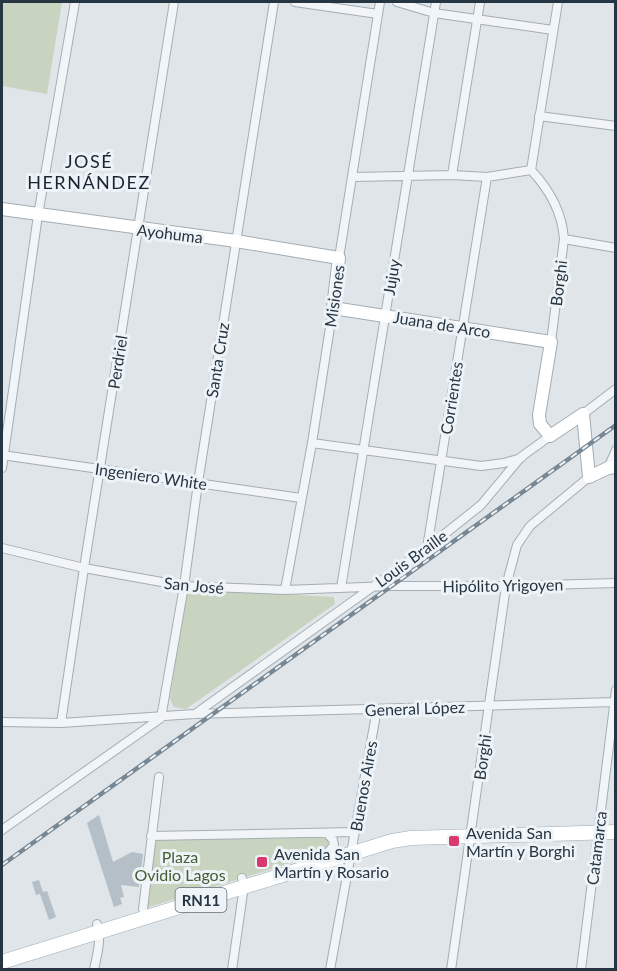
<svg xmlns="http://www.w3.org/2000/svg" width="617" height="971" font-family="Lato,sans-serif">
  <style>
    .green { fill: #c8d4bf }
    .building { fill: #b5bfc7 }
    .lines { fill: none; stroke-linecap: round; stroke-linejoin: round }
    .street-casing { stroke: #a4adb4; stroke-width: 10 }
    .secondary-casing { stroke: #a4adb4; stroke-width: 14 }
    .primary-casing { stroke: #9dabb6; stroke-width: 15 }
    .street { stroke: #f2f5f7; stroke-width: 8 }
    .secondary { stroke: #fff; stroke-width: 12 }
    .primary { stroke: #fff; stroke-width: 14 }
    .rail-casing { stroke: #778794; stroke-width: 4.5 }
    .rail { stroke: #eef3f7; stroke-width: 2; stroke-dasharray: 7; stroke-linecap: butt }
    .poi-dot { fill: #d9396c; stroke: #eef3f7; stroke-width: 2 }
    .labels { text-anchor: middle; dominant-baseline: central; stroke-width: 6; stroke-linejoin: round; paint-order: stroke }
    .shield { fill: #eef3f7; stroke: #626e78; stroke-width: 1.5 }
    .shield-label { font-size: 15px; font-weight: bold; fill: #263542 }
    .street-label { font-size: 16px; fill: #263542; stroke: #eef3f7 }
    .poi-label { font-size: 16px; fill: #263542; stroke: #eef3f7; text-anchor: start }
    .park-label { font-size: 16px; fill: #425e32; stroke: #eef3f7 }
    .neighbourhood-label { font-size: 18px; letter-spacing: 1.5px; fill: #192632; stroke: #eef3f7 }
  </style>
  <rect width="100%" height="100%" fill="#dfe5e9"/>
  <!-- green -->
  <path class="green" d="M2 2H62L47 94 2 86Z
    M185 589 334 597 335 604 186 709 174 707 170 699Z
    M327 833 333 840 329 851 143 909 151 836Z"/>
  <!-- building -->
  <path class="building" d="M99 815 113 862 132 852 143 854 139 887 121 885 124 897 120 898 122 904 114 907 87 823Z
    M39 880 43 892 47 891 56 917 49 920 40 894 36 895 32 882Z"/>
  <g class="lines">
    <!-- street casing -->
    <g class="street-casing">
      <path id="street" d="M295 2 378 14
        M397 2 434 13 553 30
        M539 116 616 126
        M531 170C549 189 562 212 564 239L551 342
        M531 170 558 2
        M452 175 480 2
        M353 177 452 175 487 177 531 170
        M564 239 616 248
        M339 258 380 2
        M583 414 616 389
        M312 443 481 466 504 463 521 458
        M2 455 301 498
        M2 468 38 215 75 2
        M608 468 616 450
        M2 548 84 568 184 586 285 590 391 586H506L616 583
        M427 548 487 177
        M341 588 436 2
        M285 590 312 443 333 308
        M195 714 427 548 481 505 521 457 550 436
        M161 718 184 586 198 483 274 2
        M2 722 61 723 194 714 616 702
        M61 723 84 568 174 2
        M2 830 161 718
        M327 833 333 840 334 845 329 851
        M151 836 355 832
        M143 909 159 777
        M94 970C97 954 102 939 97 924
        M232 970 244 886 242 878
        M330 970 377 709
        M451 970 506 586 517 545 530 526 589 477
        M581 970 616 690"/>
    </g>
    <!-- secondary casing -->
    <g class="secondary-casing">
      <path id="secondary" d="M2 209 236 241 339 258 333 308 551 342 539 415 540 424 550 436 583 414 589 477 608 468 616 467"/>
    </g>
    <!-- primary casing -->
    <g class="primary-casing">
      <path id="primary" d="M2 962 392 841 411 838 616 832"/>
    </g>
    <!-- street -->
    <use href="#street" class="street"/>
    <!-- secondary -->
    <use href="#secondary" class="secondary"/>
    <!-- primary -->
    <use href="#primary" class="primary"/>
    <!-- rail casing -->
    <g class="rail-casing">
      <path id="rail" d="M2 865 616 425"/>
    </g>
    <!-- rail -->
    <use href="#rail" class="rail"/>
  </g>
  <!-- markers -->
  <g class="poi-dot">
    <rect x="448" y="835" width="12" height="12" rx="3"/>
    <rect x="256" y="856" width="12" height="12" rx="3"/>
  </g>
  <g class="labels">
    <!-- shield labels -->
    <rect class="shield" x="175.5" y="888" width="51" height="24" rx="4.5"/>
    <g class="shield-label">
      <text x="201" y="900">RN11</text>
    </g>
    <!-- street labels -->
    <g class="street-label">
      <text transform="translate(170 233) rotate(7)">Ayohuma</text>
      <text transform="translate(391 277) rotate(-81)">Jujuy</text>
      <text transform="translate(558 283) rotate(-83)">Borghi</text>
      <text transform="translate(334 296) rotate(-82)">Misiones</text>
      <text transform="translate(442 324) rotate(9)">Juana de Arco</text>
      <text transform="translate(217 360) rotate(-81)">Santa Cruz</text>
      <text transform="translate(117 362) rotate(-81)">Perdriel</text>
      <text transform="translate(451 398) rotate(-81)">Corrientes</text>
      <text transform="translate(151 476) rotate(8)">Ingeniero White</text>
      <text transform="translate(411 558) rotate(-36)">Louis Braille</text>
      <text transform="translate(194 585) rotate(5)">San José</text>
      <text transform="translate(503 585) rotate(-1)">Hipólito Yrigoyen</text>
      <text transform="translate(415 708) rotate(-2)">General López</text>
      <text transform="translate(482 757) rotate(-82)">Borghi</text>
      <text transform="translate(363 786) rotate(-80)">Buenos Aires</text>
      <text transform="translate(596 848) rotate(-83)">Catamarca</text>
    </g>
    <!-- poi labels -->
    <g class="poi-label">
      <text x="466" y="832">Avenida San<tspan x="466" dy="18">Martín y Borghi</tspan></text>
      <text x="274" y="853">Avenida San<tspan x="274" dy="18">Martín y Rosario</tspan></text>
    </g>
    <!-- park labels -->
    <g class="park-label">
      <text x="180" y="856">Plaza<tspan x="180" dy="18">Ovidio Lagos</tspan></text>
    </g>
    <!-- neighbourhood labels -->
    <g class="neighbourhood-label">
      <text x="89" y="161">JOSÉ<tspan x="89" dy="21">HERNÁNDEZ</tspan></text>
    </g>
  </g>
  <!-- border -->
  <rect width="617" height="971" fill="none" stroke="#263542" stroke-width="6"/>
</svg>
